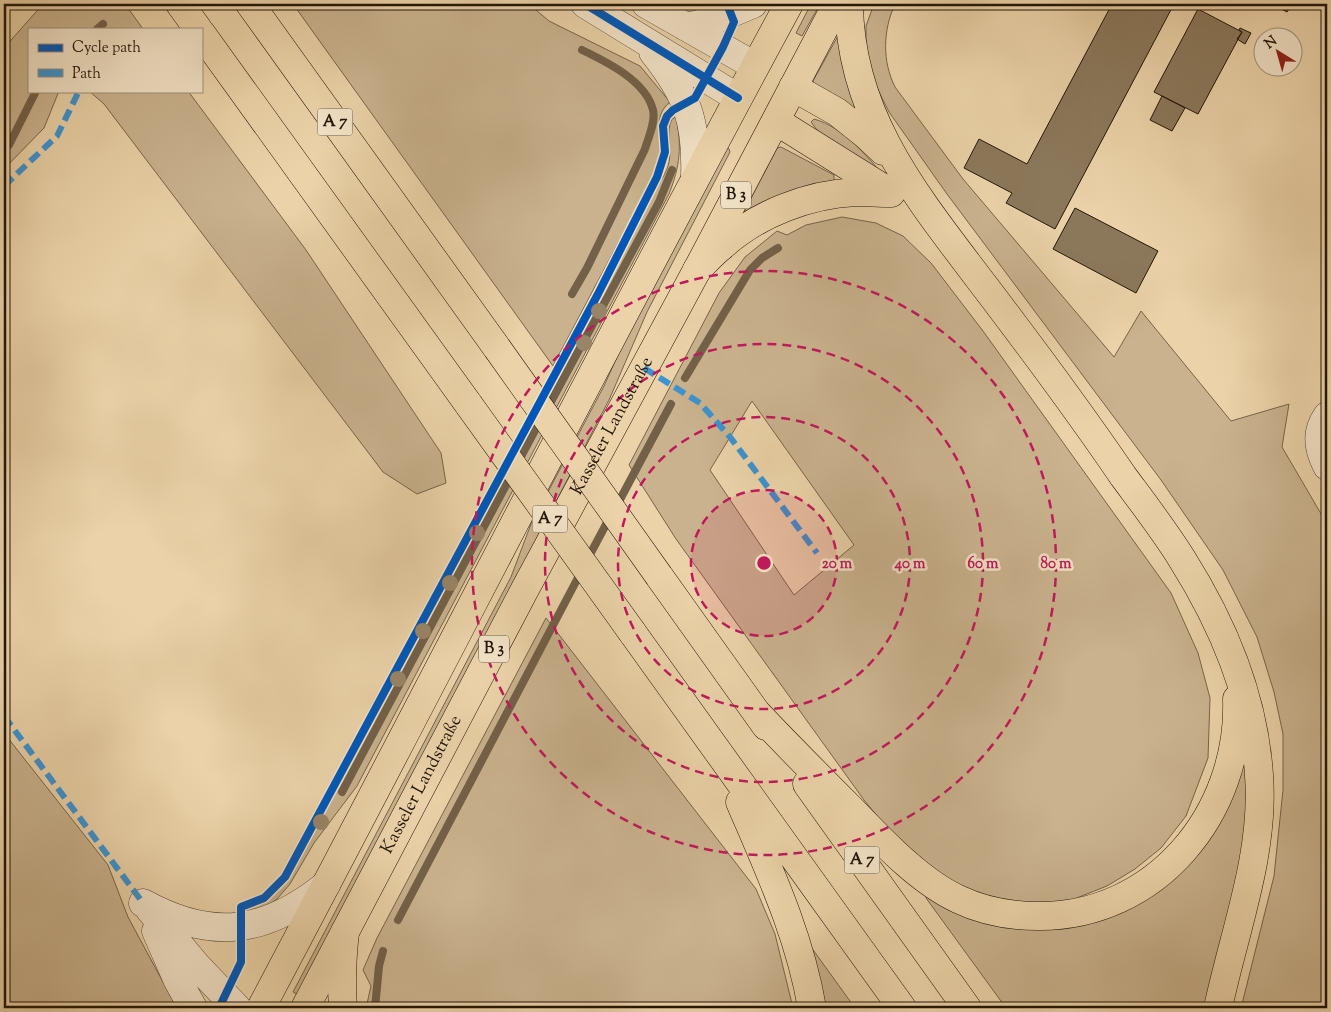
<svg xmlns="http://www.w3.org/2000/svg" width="1331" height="1012" font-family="'Sorts Mill Goudy',serif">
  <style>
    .green { fill: #c9b28d; stroke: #76644a; fill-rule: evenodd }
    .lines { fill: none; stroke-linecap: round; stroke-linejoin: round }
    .stream { stroke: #726048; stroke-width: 8 }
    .building { fill: #8b785b; stroke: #221608 }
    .minor-casing { stroke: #544530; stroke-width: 29 }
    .major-casing { stroke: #221608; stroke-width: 29 }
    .highway-casing { stroke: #221608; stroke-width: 29 }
    .minor { stroke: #f2e2c6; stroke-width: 28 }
    .major { stroke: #ebd2a8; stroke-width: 28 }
    .highway { stroke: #ebd2a8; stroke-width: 28 }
    .highway-bridge-casing { stroke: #221608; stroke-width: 29; stroke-linecap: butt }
    .highway-bridge { stroke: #ebd2a8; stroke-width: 28 }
    .quiet { stroke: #3b93d1; stroke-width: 6; stroke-dasharray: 12 6; stroke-linecap: butt }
    .cycleway-casing { stroke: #f2e2c6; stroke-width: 11 }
    .cycleway { stroke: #0057b8; stroke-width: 8 }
    .tree { fill: #988466 }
    .ring { fill: none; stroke: #c2185b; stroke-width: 2.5; stroke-dasharray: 9 6 }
    .labels { text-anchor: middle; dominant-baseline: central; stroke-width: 5; stroke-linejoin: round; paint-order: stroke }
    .shield { fill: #f2e2c6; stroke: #605341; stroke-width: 1 }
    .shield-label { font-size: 16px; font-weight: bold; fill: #221608 }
    .street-label { font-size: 18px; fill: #221608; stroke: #f2e2c6 }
    .centre { fill: #c2185b; stroke: #f2e2c6; stroke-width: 2.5 }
    .ring-label { font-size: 15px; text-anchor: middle; font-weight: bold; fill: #c2185b; stroke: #f2e2c6; stroke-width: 5; stroke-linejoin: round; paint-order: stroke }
  </style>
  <rect width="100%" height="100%" fill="#ebd2a8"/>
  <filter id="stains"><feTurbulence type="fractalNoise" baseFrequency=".004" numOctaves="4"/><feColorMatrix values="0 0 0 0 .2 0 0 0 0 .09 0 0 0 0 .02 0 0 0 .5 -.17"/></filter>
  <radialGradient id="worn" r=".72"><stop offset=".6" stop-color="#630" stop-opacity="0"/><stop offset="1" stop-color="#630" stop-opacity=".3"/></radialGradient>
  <!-- green -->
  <path class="green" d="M43 4H125L143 29H29V91H59L44 128 4 169V48Z
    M293 4H529L549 21 640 66 670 102C651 117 664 137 661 156 660 162 656 169 654 175L553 366Z
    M811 4H820L802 36 796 33Z
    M874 4H895C883 30 882 61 895 87L963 179 1114 357 1141 311 1231 421 1289 404 1282 447 1327 524V1008H1241L1274 876 1283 790V734L1274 692 1257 637 1223 570 1161 480 947 194 889 112 878 90 867 56 866 40V26Z
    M839 34 862 115 814 84 813 81Z
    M89 91H188L306 250 441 453 446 483 417 494 383 472 104 104Z
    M676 117C682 147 680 166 669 194L357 786 314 843 290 884 277 899 260 911 243 913 245 910 268 899 286 883 655 191C660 182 667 172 669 162 672 147 665 132 672 119Z
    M814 119C843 127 866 155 885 177L878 180 817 130 811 122Z
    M727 147 729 149 730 152 647 312 609 400 298 995 293 992 511 577 531 524 604 386 639 308Z
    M781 147 834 175V181L741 218 777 148Z
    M842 217 876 223 903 236 931 263 983 331 1171 593 1198 653 1210 698 1208 758 1186 816 1161 848 1135 869 1107 886 1069 901 1037 904 994 899 959 887 934 869 886 827 864 800 676 539 629 465 719 293 745 257 777 231 787 235 806 225ZM752 401 854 545 794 595 710 470Z
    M546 618 756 889 775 934 793 1008H366L371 986 363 970 377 938Z
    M4 733 108 865 128 917 177 1008H4Z
    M1245 738 1252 804 1212 1008H1006L926 898 927 891 969 914 1010 928 1050 929 1093 919 1163 887 1191 862 1217 826Z
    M811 947 855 1008H824Z"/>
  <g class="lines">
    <!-- stream -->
    <path class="stream" d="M97 29 103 24
      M4 147 9 145 36 91
      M572 294 587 268 645 149C648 138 656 122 653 110 646 81 607 62 582 50
      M685 378 750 270 762 258 778 248
      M547 409 659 202 672 170
      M517 464 541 419
      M616 507 671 404
      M587 560 610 517
      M342 792 512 474
      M398 920 581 572
      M375 1008 379 966 383 951"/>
  </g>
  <!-- building -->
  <path class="building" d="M1112 4H1174L1055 229 1006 203 1012 193 964 168 979 139 1027 164Z
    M1272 4H1292L1287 12Z
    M1198 9 1242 32 1198 114 1154 92Z
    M1240 28 1251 33 1245 44 1237 39 1242 32 1239 30Z
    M1162 96 1185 108 1172 131 1150 120Z
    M1075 208 1158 251 1136 293 1053 249Z"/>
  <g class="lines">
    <!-- minor casing -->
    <g class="minor-casing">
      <path id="minor" d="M585 4 738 98
        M646 4 755 66
        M686 27 715 20 753 4
        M653 52C688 96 697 122 695 178
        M1327 416C1315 433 1318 449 1327 466
        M143 903C212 941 265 934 326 885
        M150 910 197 966 237 1008
        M156 931 178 981 193 1008"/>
    </g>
    <!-- major casing -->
    <g class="major-casing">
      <g id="major">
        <path d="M261 1008C438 674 609 336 789 4"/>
        <path id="s1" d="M305 1008 524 591 697 270 837 4"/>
      </g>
    </g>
    <!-- highway casing -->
    <g class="highway-casing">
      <path id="highway" d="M180 4 198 29
        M250 4 497 348
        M849 4C850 117 918 198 983 284 1031 347 1078 410 1123 476 1143 503 1164 530 1182 559 1223 624 1254 698 1259 775 1265 854 1234 932 1218 1008
        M201 33 469 405
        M793 87 837 112 866 135 883 151
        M776 121 891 193
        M697 270C705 262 713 253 722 246 757 214 809 194 856 192 867 192 879 193 891 193
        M659 576 766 726
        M632 632 902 1008
        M756 712C787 745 819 777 851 809 881 840 919 881 958 899 983 911 1011 916 1038 916 1156 917 1241 813 1237 699
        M807 784 967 1008
        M740 802C769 870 800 936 812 1008
        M343 1008C341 982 342 958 345 932"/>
    </g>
    <!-- minor -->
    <use href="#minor" class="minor"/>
    <!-- major -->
    <use href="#major" class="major"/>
    <!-- highway -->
    <use href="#highway" class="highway"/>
    <!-- highway-bridge casing -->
    <g class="highway-bridge-casing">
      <path id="highway-bridge" d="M497 348 659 576
        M469 405 632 632"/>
    </g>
    <!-- highway-bridge -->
    <use href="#highway-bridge" class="highway-bridge"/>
    <!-- quiet -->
    <path class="quiet" d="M4 186 57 136 79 91
      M644 368 700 403 730 437 817 553
      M4 716 143 903"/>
    <!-- cycleway casing -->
    <g class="cycleway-casing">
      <path id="cycleway" d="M585 4 738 98
        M219 1008 241 962V907L264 898 285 877 598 294 657 177 665 152 663 126 667 116 673 110 695 98 723 47 734 22 727 4"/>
    </g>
    <!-- cycleway -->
    <use href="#cycleway" class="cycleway"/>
  </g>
  <!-- trees -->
  <g class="tree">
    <circle cx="599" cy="311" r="8"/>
    <circle cx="584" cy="343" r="8"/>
    <circle cx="477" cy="533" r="8"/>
    <circle cx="450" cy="583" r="8"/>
    <circle cx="423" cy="631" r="8"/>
    <circle cx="398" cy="679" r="8"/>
    <circle cx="321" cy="822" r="8"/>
  </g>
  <!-- distance rings -->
  <circle cx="764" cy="563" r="73" fill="#c2185b" fill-opacity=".12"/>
  <g class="ring">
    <circle cx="764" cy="563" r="73"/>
    <circle cx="764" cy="563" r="146"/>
    <circle cx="764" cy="563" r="219"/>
    <circle cx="764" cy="563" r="292"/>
  </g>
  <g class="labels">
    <!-- shield labels -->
    <g class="shield">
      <rect x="317.5" y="108.5" width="35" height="27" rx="4"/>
      <rect x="721" y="181.5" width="30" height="27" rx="4"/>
      <rect x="532.5" y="505.5" width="35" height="27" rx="4"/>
      <rect x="479" y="635.5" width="30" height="27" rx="4"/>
      <rect x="844.5" y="846.5" width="35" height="27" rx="4"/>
    </g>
    <g class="shield-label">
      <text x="335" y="122">A 7</text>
      <text x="736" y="195">B 3</text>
      <text x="550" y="519">A 7</text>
      <text x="494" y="649">B 3</text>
      <text x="862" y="860">A 7</text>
    </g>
    <!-- street labels -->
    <g class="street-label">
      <text stroke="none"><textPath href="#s1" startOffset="658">Kasseler Landstraße</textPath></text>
      <text stroke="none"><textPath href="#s1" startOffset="252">Kasseler Landstraße</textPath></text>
    </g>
  </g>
  <circle cx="764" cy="563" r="8" class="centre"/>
  <g class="ring-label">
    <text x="837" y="568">20 m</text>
    <text x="910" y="568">40 m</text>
    <text x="983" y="568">60 m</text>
    <text x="1056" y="568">80 m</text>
  </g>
  <!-- margin -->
  <rect width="1331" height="1012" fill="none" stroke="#ebd2a8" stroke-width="20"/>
  <rect x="5" y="5" width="1321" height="1002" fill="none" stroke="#221608" stroke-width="2.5"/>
  <rect x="10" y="10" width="1311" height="992" fill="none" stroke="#221608"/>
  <!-- legend -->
  <rect x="28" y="28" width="175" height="65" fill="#f2e2c6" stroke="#9f907a"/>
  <rect x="38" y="44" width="25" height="8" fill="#0057b8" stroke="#9f907a"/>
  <text x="72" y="52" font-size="15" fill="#221608">Cycle path</text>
  <rect x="38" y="69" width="25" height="8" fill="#3b93d1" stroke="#9f907a"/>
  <text x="72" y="78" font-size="15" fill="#221608">Path</text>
  <!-- north arrow -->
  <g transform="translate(1278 52) rotate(323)"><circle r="24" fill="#f2e2c6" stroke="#9f907a"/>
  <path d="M0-4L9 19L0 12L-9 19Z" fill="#8f2418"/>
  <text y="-8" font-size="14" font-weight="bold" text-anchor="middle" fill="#221608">N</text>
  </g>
  <rect width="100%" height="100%" filter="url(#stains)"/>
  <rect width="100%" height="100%" fill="url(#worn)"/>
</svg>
